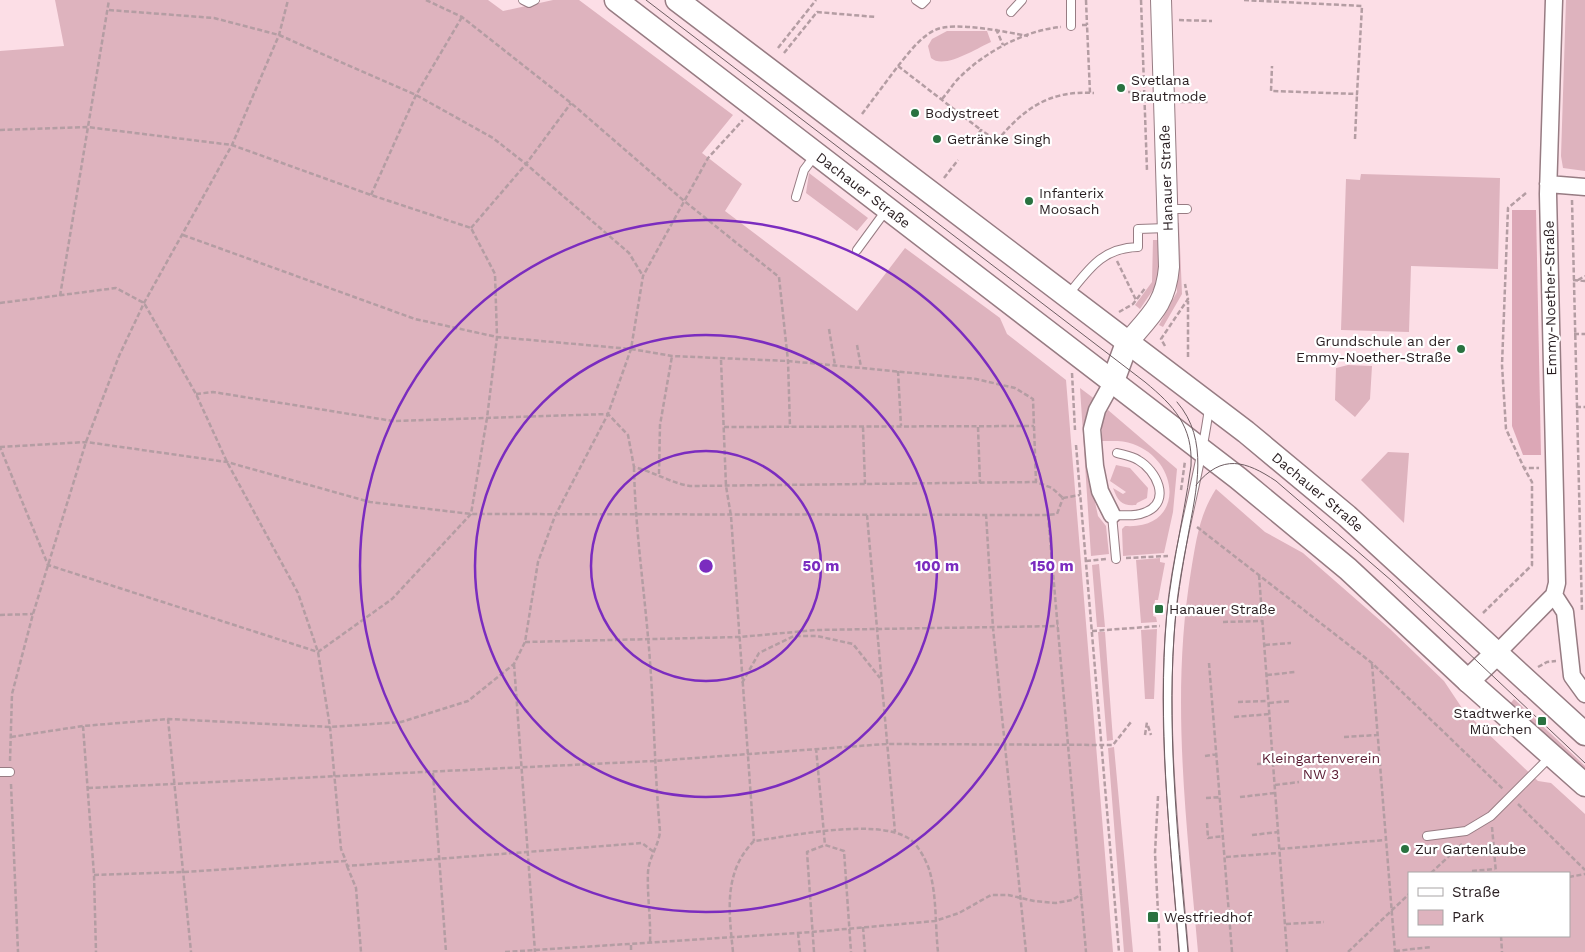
<svg xmlns="http://www.w3.org/2000/svg" width="1585" height="952" font-family="'Work Sans',sans-serif">
  <style>
    .green { fill: #deb3be; fill-rule: evenodd }
    .forest { fill: #dca7b6 }
    .lines { fill: none; stroke-linecap: round; stroke-linejoin: round }
    .service-casing { stroke: #977c83; stroke-width: 10 }
    .minor-casing { stroke: #977c83; stroke-width: 19 }
    .tertiary-casing { stroke: #977c83; stroke-width: 22 }
    .secondary-casing { stroke: #977c83; stroke-width: 25 }
    .path { stroke: #b49da3; stroke-width: 2.5; stroke-dasharray: 5 2.5; stroke-linecap: butt }
    .service { stroke: #fff; stroke-width: 8 }
    .minor { stroke: #fff; stroke-width: 16 }
    .tertiary { stroke: #fff; stroke-width: 20 }
    .secondary { stroke: #fff; stroke-width: 22 }
    .tram { stroke: #6e5d62; stroke-width: 1 }
    .ring { fill: none; stroke: #7b2cbf; stroke-width: 2.5 }
    .poi-dot { fill: #297240; stroke: #fff; stroke-width: 2 }
    .labels { text-anchor: middle; dominant-baseline: central; stroke-width: 4.5; stroke-linejoin: round; paint-order: stroke }
    .poi-label { font-size: 14px; fill: #291e21; stroke: #fff; text-anchor: start }
    .street-label { font-size: 14px; fill: #291e21; stroke: #fff }
    .park-label { font-size: 14px; fill: #591b32; stroke: #fff }
    .centre { fill: #7b2cbf; stroke: #fff; stroke-width: 2.5 }
    .ring-label { font-size: 15px; text-anchor: middle; font-weight: bold; fill: #7b2cbf; stroke: #fff; stroke-width: 4.5; stroke-linejoin: round; paint-order: stroke }
  </style>
  <rect width="100%" height="100%" fill="#fcdee6"/>
  <!-- green -->
  <path class="green" d="M55 0H488L503 11 553 0H579L733 115 702 153 742 184 725 211 857 311 905 248 1000 318 1007 334 1066 380 1113 952H0V51L64 46Z
    M1566 0H1585V171L1563 168 1561 156Z
    M947 31H987L991 42C977 48 944 70 931 58L928 46 932 39Z
    M809 173 868 218 857 231 806 193Z
    M1361 174 1500 178 1498 269 1411 266 1409 332 1341 330 1346 179 1360 180Z
    M1176 223H1179L1182 294 1163 327 1159 325 1177 292Z
    M1153 240H1159V281L1140 309 1135 305 1152 282Z
    M1348 365 1372 366 1370 399 1355 417 1335 400 1336 368Z
    M1080 388 1096 400 1085 421 1091 483 1098 516 1106 526 1109 554 1091 556Z
    M1108 410 1177 469 1173 512 1164 553 1123 556 1122 529 1125 526C1185 530 1181 461 1133 444 1123 440 1113 441 1102 441V420Z
    M1388 452 1409 453 1404 523 1361 480Z
    M1116 465 1130 468 1148 488 1147 498 1137 503 1136 505C1122 506 1118 502 1113 488L1123 494 1126 492 1110 481Z
    M1216 489 1265 532 1303 553 1390 629 1444 681 1464 711 1538 781 1551 783 1585 814V952H1198C1187 825 1170 698 1191 571 1196 542 1199 515 1216 489ZM1409 873H1569V936H1409Z
    M1160 558V562L1165 563 1158 600H1155L1153 616 1156 617 1157 622 1141 623 1136 560Z
    M1099 564 1105 627H1097L1092 565Z
    M1157 629 1154 699H1145L1141 630Z
    M1098 632H1105L1113 740 1107 741Z
    M1514 699 1585 766V772L1509 705Z
    M1114 747 1133 952H1124L1108 748Z"/>
  <!-- forest -->
  <path class="forest" d="M1512 210H1536L1541 455H1523L1512 426Z"/>
  <g class="lines">
    <!-- service casing -->
    <g class="service-casing">
      <path id="service" d="M523 0 529 3 535 0
        M916 0 922 4 926 0
        M1071 0V26
        M1011 12 1022 0
        M796 197 804 170 816 154
        M1169 209H1187
        M857 250 887 209
        M1068 295C1089 269 1102 248 1138 247V229L1167 228
        M1116 559 1112 515C1123 515 1136 517 1146 512 1172 501 1156 470 1138 460 1132 456 1124 455 1117 453
        M0 772H10
        M1427 836 1466 831 1491 816 1551 756
        M1184 952C1175 841 1161 728 1171 616 1177 546 1200 478 1209 408"/>
    </g>
    <!-- minor casing -->
    <g class="minor-casing">
      <path id="minor" d="M1548 184 1585 187
        M1112 515 1100 491 1095 466 1092 429 1097 410 1113 381
        M1554 595 1565 612 1572 676 1585 694
        M1498 652 1554 595 1557 583 1548 194 1554 0"/>
    </g>
    <!-- tertiary casing -->
    <g class="tertiary-casing">
      <path id="tertiary" d="M1127 343C1150 316 1166 304 1169 267L1161 0"/>
    </g>
    <!-- secondary casing -->
    <g class="secondary-casing">
      <g id="secondary">
        <path id="s1" d="M616 0 1238 478 1348 569 1468 681 1585 785"/>
        <path id="s2" d="M677 0 1246 432 1347 516 1585 734"/>
        <path d="M1113 381 1127 343"/>
        <path d="M1468 681 1498 652"/>
      </g>
    </g>
    <!-- path -->
    <path class="path" d="M426 0 462 17 571 103 683 200 779 277 788 361 790 427
      M1086 0 1087 25
      M1141 0 1147 171
      M1244 0 1362 6 1357 94 1271 91 1272 66
      M109 10 214 18 279 35 416 95 493 138 526 164 629 253 643 276
      M1179 20 1212 21
      M1082 25H1087L1090 93
      M996 29 1003 45
      M778 48 816 0
      M784 53 817 12 876 17
      M898 66C908 54 920 37 935 30 955 21 1006 32 1028 36
      M1128 92H1144
      M942 99C949 91 954 82 962 75 987 51 1026 30 1061 27
      M1180 102H1209
      M862 114 898 66 981 130
      M0 130 87 127 232 145 371 195 471 228 495 274 497 337 487 418 471 514 392 599 318 652 48 565 0 447
      M979 133 981 130 997 141C1024 108 1050 90 1094 93
      M1355 139 1357 94
      M944 178 958 160
      M1526 193 1508 208 1502 365 1506 429 1524 468H1539
      M371 195 416 95 462 17
      M1572 200 1582 612
      M471 228 526 164 571 103
      M183 235 415 319 497 337 631 349 672 356 788 361 976 379 1015 388 1033 399 1036 482
      M1117 261 1136 300
      M1573 280 1585 281
      M1578 280 1585 276
      M60 296 109 0
      M0 303 116 288 144 303 196 394 227 462 298 593 318 652 330 727 341 849 346 861
      M1119 312 1133 304 1146 287
      M829 329 835 365
      M1574 334H1585
      M857 345 861 367
      M1165 346 1161 339 1188 299 1185 284
      M1188 357V301
      M721 360 726 486 731 516 754 841
      M898 371 901 426
      M1072 373 1075 430
      M196 394 213 392 393 421 608 414 628 435 634 467C654 472 671 483 690 486L1036 482 1052 488 1063 498
      M1576 407H1585
      M724 427 1034 426
      M863 427 865 484
      M978 427 980 483
      M1076 445 1119 952
      M0 447 86 442 227 462 370 502 471 514 1048 515 1057 514 1063 498
      M634 467C635 524 643 580 648 637 654 701 654 766 660 831 659 845 649 857 648 872 647 896 651 919 650 943
      M659 474 660 425 672 356
      M1181 490 1185 461
      M1063 498 1080 495
      M986 514 993 628 1026 952
      M867 515 895 832
      M1048 515 1086 952
      M1197 527 1372 663 1504 790
      M1126 558 1168 556
      M1086 561 1106 559
      M1259 575 1287 952
      M1483 613 1532 565V482L1524 468
      M0 615 33 614
      M1223 622 1262 621
      M1092 631 1160 626
      M525 642 740 637 816 630 1058 626
      M1265 645 1291 643
      M1209 663 1232 952
      M514 664 535 952
      M1372 664 1395 952
      M1538 667 1547 662 1556 661
      M1267 675 1295 672
      M742 683 759 653 794 636H817L853 644 880 678
      M1238 702 1268 701
      M1269 703 1291 701
      M1234 717 1270 714
      M168 719 191 952
      M83 726 94 875 96 952
      M1148 726 1151 735
      M1145 735 1147 722
      M11 737 83 726 168 719 330 727 401 722 468 701 514 664 525 642 538 562 555 516 608 414 631 349 643 276 708 158 743 120
      M1344 737 1377 735
      M816 748 825 845
      M1205 756 1217 754
      M10 761 12 694 33 614 86 442 119 356 144 303 232 145 279 35 288 0
      M1273 761 1304 759
      M1257 764 1273 763
      M433 773 446 952
      M11 784 18 952
      M1275 785 1299 782
      M88 788 654 761 886 744 1113 745 1131 722
      M1158 796 1155 853 1160 952
      M1240 797 1275 793
      M1206 798 1221 797
      M1518 804 1585 870
      M1207 823 1208 838 1224 836
      M1492 827 1496 873
      M1252 835 1278 832
      M1280 849 1385 840
      M1226 857 1279 853
      M347 866 356 888 361 952
      M1472 871 1495 869
      M1431 873 1463 843
      M94 875 185 872 346 861 347 866 642 843 654 852
      M1569 877 1585 874
      M1286 924 1324 922
      M863 927 865 952
      M798 933 800 952
      M1501 936 1502 952
      M631 945V952
      M1395 951 1431 947
      M505 952 812 932 935 921 959 913 991 895H1008L1034 901 1056 903 1072 900 1082 894
      M733 952C729 912 723 872 754 841 792 836 875 818 908 838 917 843 925 858 929 869 937 895 935 925 938 952
      M814 952 807 852 825 845 844 851 851 952
      M1348 952 1409 894"/>
    <!-- service -->
    <use href="#service" class="service"/>
    <!-- minor -->
    <use href="#minor" class="minor"/>
    <!-- tertiary -->
    <use href="#tertiary" class="tertiary"/>
    <!-- secondary -->
    <use href="#secondary" class="secondary"/>
    <!-- tram -->
    <path class="tram" d="M646 0 1145 382C1174 406 1193 426 1191 466 1183 523 1168 580 1165 638 1159 743 1171 848 1179 952
      M1177 402C1210 440 1196 490 1188 536 1182 570 1176 603 1174 637 1167 740 1179 850 1188 952
      M1196 485C1222 453 1246 461 1276 481L1392 581 1585 763"/>
  </g>
  <!-- distance rings -->
  <g class="ring">
    <circle cx="706" cy="566" r="115"/>
    <circle cx="706" cy="566" r="231"/>
    <circle cx="706" cy="566" r="346"/>
  </g>
  <!-- markers -->
  <g class="poi-dot">
    <circle cx="1121" cy="88" r="5"/>
    <circle cx="915" cy="113" r="5"/>
    <circle cx="937" cy="139" r="5"/>
    <circle cx="1029" cy="201" r="5"/>
    <circle cx="1461" cy="349" r="5"/>
    <rect x="1154" y="604" width="10" height="10" rx="2.5"/>
    <rect x="1537" y="716" width="10" height="10" rx="2.5"/>
    <circle cx="1405" cy="849" r="5"/>
    <rect x="1147" y="911" width="12" height="12" rx="2.5"/>
  </g>
  <g class="labels">
    <!-- poi labels -->
    <g class="poi-label">
      <text x="1131" y="80">Svetlana<tspan x="1131" dy="16">Brautmode</tspan></text>
      <text x="925" y="113">Bodystreet</text>
      <text x="947" y="139">Getränke Singh</text>
      <text x="1039" y="193">Infanterix<tspan x="1039" dy="16">Moosach</tspan></text>
      <text x="1451" y="341" text-anchor="end">Grundschule an der<tspan x="1451" dy="16">Emmy-Noether-Straße</tspan></text>
      <text x="1169" y="609">Hanauer Straße</text>
      <text x="1532" y="713" text-anchor="end">Stadtwerke<tspan x="1532" dy="16">München</tspan></text>
      <text x="1415" y="849">Zur Gartenlaube</text>
      <text x="1164" y="917">Westfriedhof</text>
    </g>
    <!-- street labels -->
    <g class="street-label">
      <text transform="translate(1166 178) rotate(-92)">Hanauer Straße</text>
      <text stroke="none"><textPath href="#s1" startOffset="312">Dachauer Straße</textPath></text>
      <text transform="translate(1550 298) rotate(-91)">Emmy-Noether-Straße</text>
      <text stroke="none"><textPath href="#s2" startOffset="808">Dachauer Straße</textPath></text>
    </g>
    <!-- park labels -->
    <g class="park-label">
      <text x="1321" y="758">Kleingartenverein<tspan x="1321" dy="16">NW 3</tspan></text>
    </g>
  </g>
  <circle cx="706" cy="566" r="8" class="centre"/>
  <g class="ring-label">
    <text x="821" y="571">50 m</text>
    <text x="937" y="571">100 m</text>
    <text x="1052" y="571">150 m</text>
  </g>
  <!-- legend -->
  <rect x="1408" y="872" width="162" height="65" fill="#ffffff" stroke="#a9a5a6"/>
  <rect x="1418" y="888" width="25" height="8" fill="#ffffff" stroke="#a9a5a6"/>
  <text x="1452" y="897" font-size="15" fill="#291e21">Straße</text>
  <rect x="1418" y="910" width="25" height="15" fill="#deb3be" stroke="#a9a5a6"/>
  <text x="1452" y="922" font-size="15" fill="#291e21">Park</text>
</svg>
